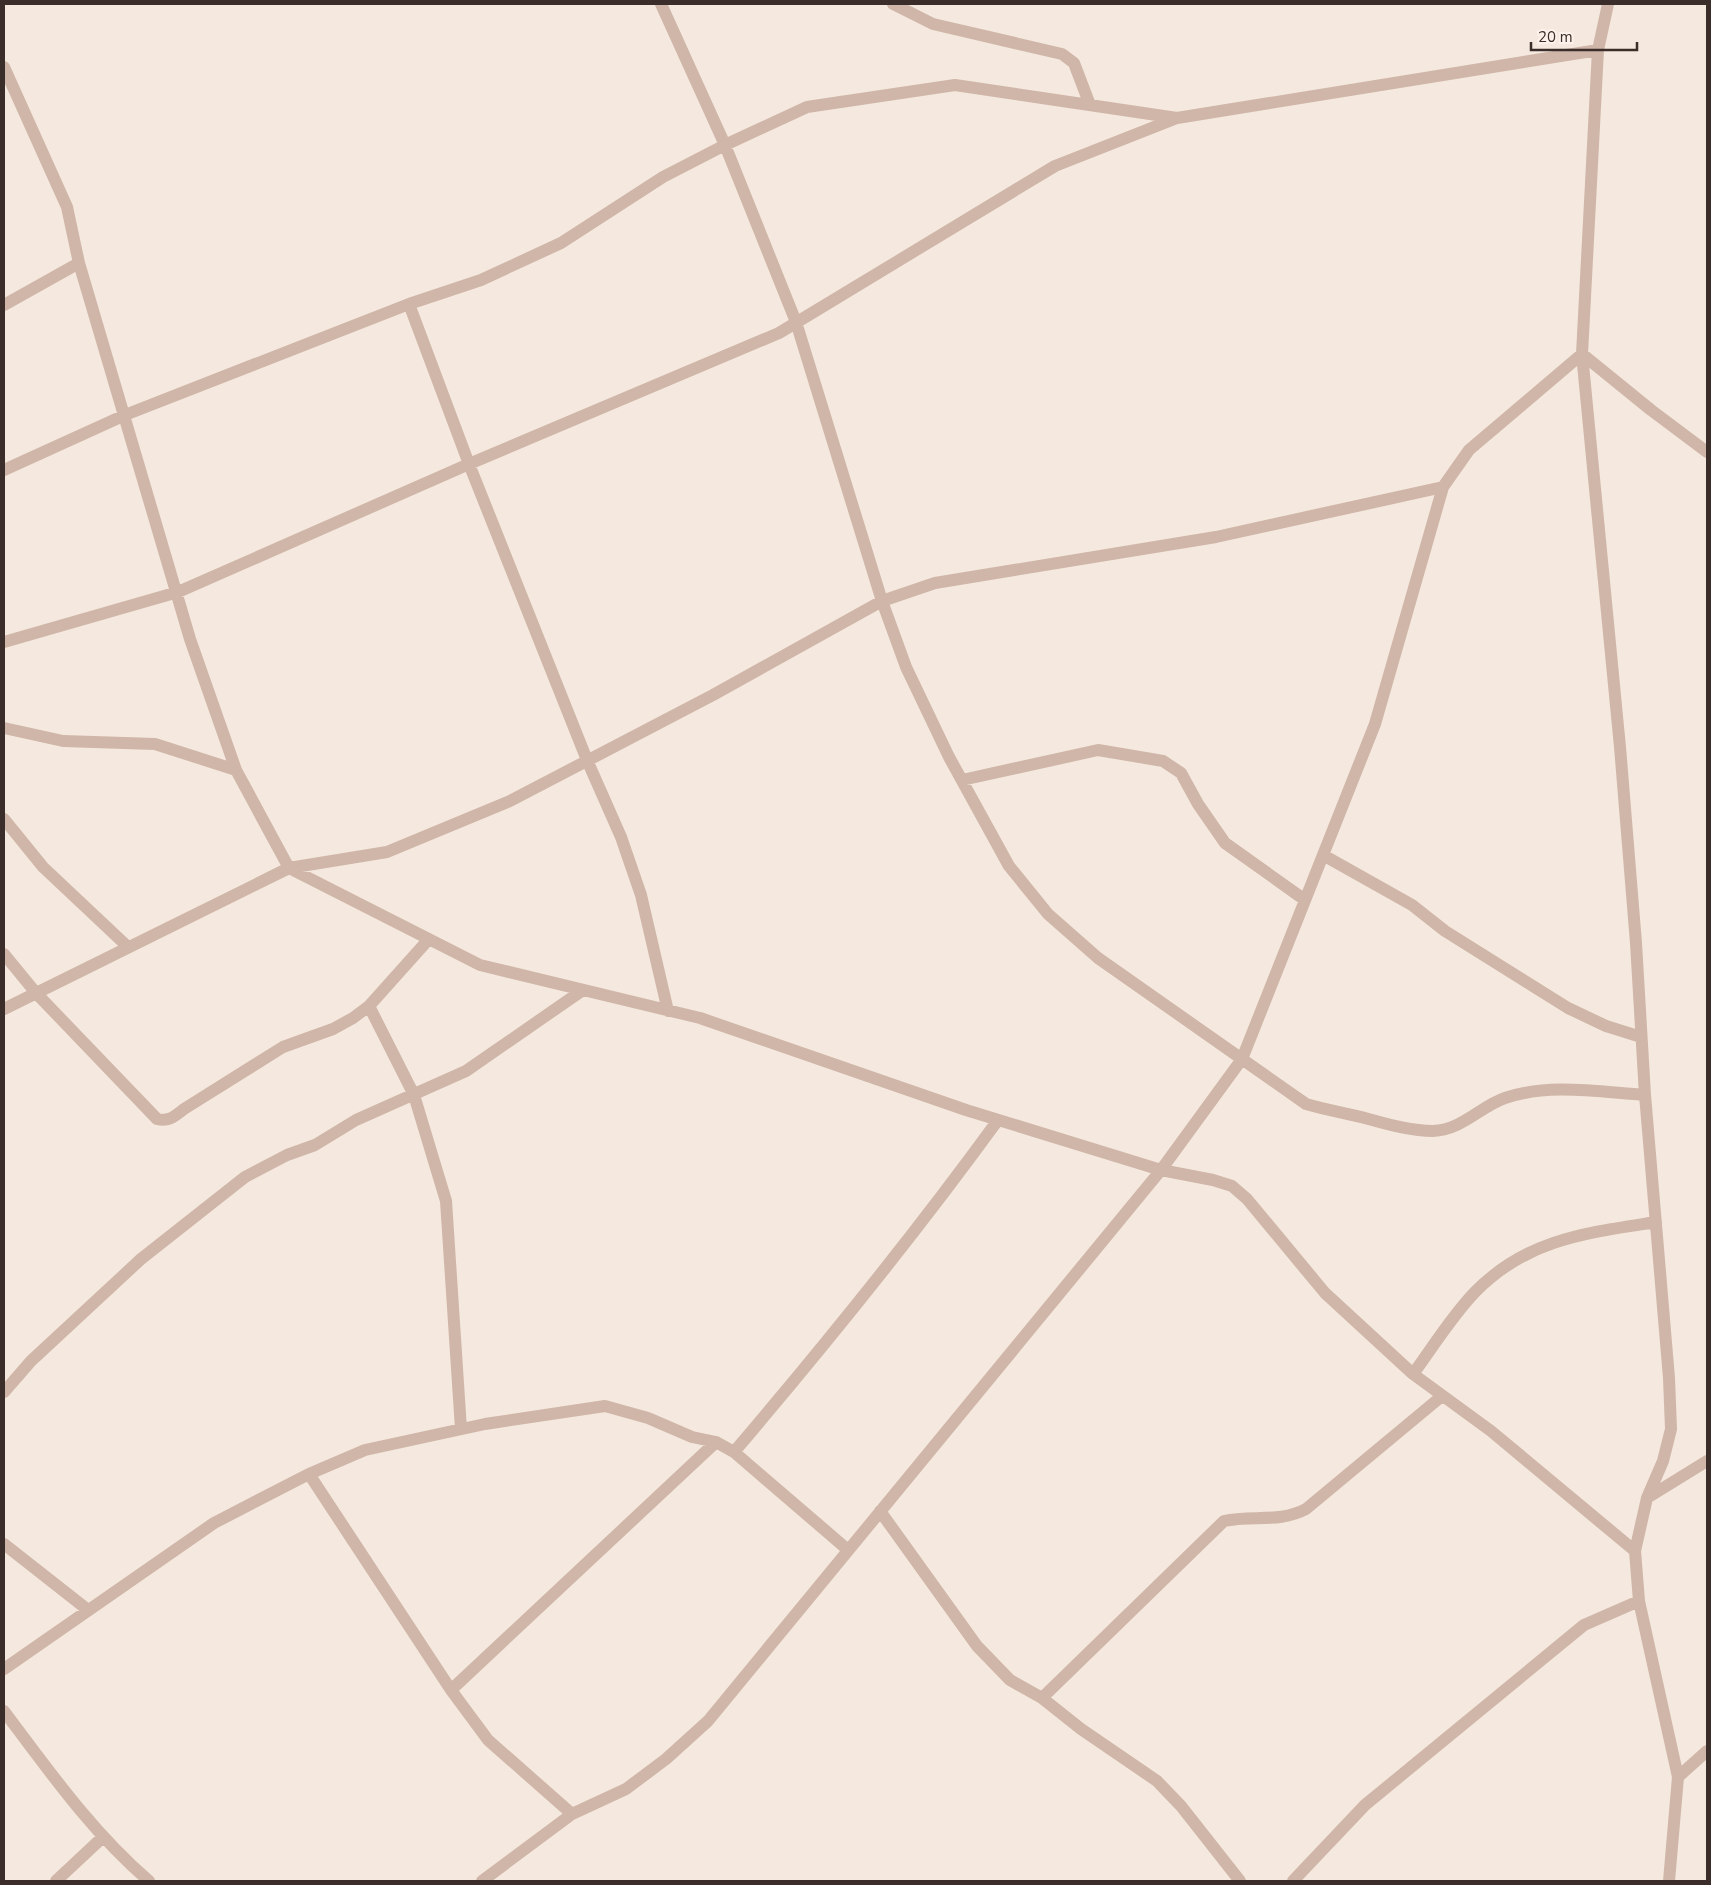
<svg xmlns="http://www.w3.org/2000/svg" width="1711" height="1885" font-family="'Nunito Sans',sans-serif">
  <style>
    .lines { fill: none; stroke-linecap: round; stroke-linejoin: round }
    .street { stroke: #cfb6a8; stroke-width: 12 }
  </style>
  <rect width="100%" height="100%" fill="#f5e8de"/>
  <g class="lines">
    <!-- street -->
    <path class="street" d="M661 4 725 145 796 322 882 601 906 667 949 757 1009 866 1048 914 1098 958 1306 1104C1326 1110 1346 1113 1365 1118 1387 1124 1410 1131 1433 1131 1462 1130 1481 1106 1505 1098 1549 1083 1599 1092 1645 1095
      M893 4 933 24 1062 54 1074 63 1090 105
      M1608 4 1598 50 1582 354 1620 747 1636 943 1645 1095 1669 1378 1671 1429 1663 1461 1647 1498 1635 1551 1639 1601 1678 1777 1669 1881
      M4 67 67 207 79 263 190 639 236 770 289 868 480 965 700 1018 966 1110 1161 1170 1213 1180 1232 1186 1247 1199 1325 1293 1413 1374 1491 1431 1635 1551
      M409 304 469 464 587 760 621 837 641 895 668 1011
      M4 305 79 263
      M4 470 125 415 409 304 481 280 561 243 663 177 725 145 807 107 955 85 1177 118
      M4 642 178 592 469 464 779 333 1055 166 1177 118 1598 50
      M4 728 63 741 155 744 236 770
      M962 780 1098 750 1163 761 1181 773 1198 804 1225 843 1305 900
      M4 819 43 867 128 947
      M1323 855 1412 905 1445 931 1568 1008 1606 1026 1641 1037
      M4 954 36 993 157 1119C169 1122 175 1116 184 1109L283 1047 333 1029 353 1018 369 1006 429 939
      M369 1006 414 1095 446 1201 461 1429
      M4 1009 289 868 387 852 510 801 713 695 882 601 935 583 1216 537 1443 487
      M1413 1374C1433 1347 1451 1317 1475 1292 1527 1239 1586 1233 1656 1222
      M4 1392 31 1361 141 1259 245 1177 287 1155 315 1145 356 1120 466 1071 583 990
      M734 1452C826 1344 915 1234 998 1120
      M309 1474 451 1690 488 1740 572 1814
      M1647 1498 1707 1461
      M880 1511 977 1646 1010 1680 1042 1698 1081 1729 1157 1781 1181 1806 1240 1881
      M4 1544 88 1610
      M4 1669 214 1523 309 1474 365 1450 485 1424 605 1406 648 1418 692 1437 716 1442 734 1452 848 1550
      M451 1690 716 1442
      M1042 1698 1224 1521C1252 1515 1280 1523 1306 1509L1442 1396
      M4 1711C49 1771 92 1832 149 1881
      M1678 1777 1707 1751
      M56 1881 103 1837
      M482 1881 572 1814 626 1789 666 1759 708 1721 1161 1170 1242 1059 1375 724 1443 487 1469 450 1582 354 1651 410 1707 452
      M1293 1881 1365 1805 1584 1625 1639 1601"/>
  </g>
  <!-- border -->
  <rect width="1711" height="1885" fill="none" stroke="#3b2d29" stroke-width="10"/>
  <!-- scale -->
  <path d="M1531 42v8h106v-8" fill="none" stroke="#3b2d29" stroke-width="2.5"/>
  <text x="1538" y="42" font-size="15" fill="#3b2d29" stroke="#fcf2eb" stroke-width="4" paint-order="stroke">20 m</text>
</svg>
